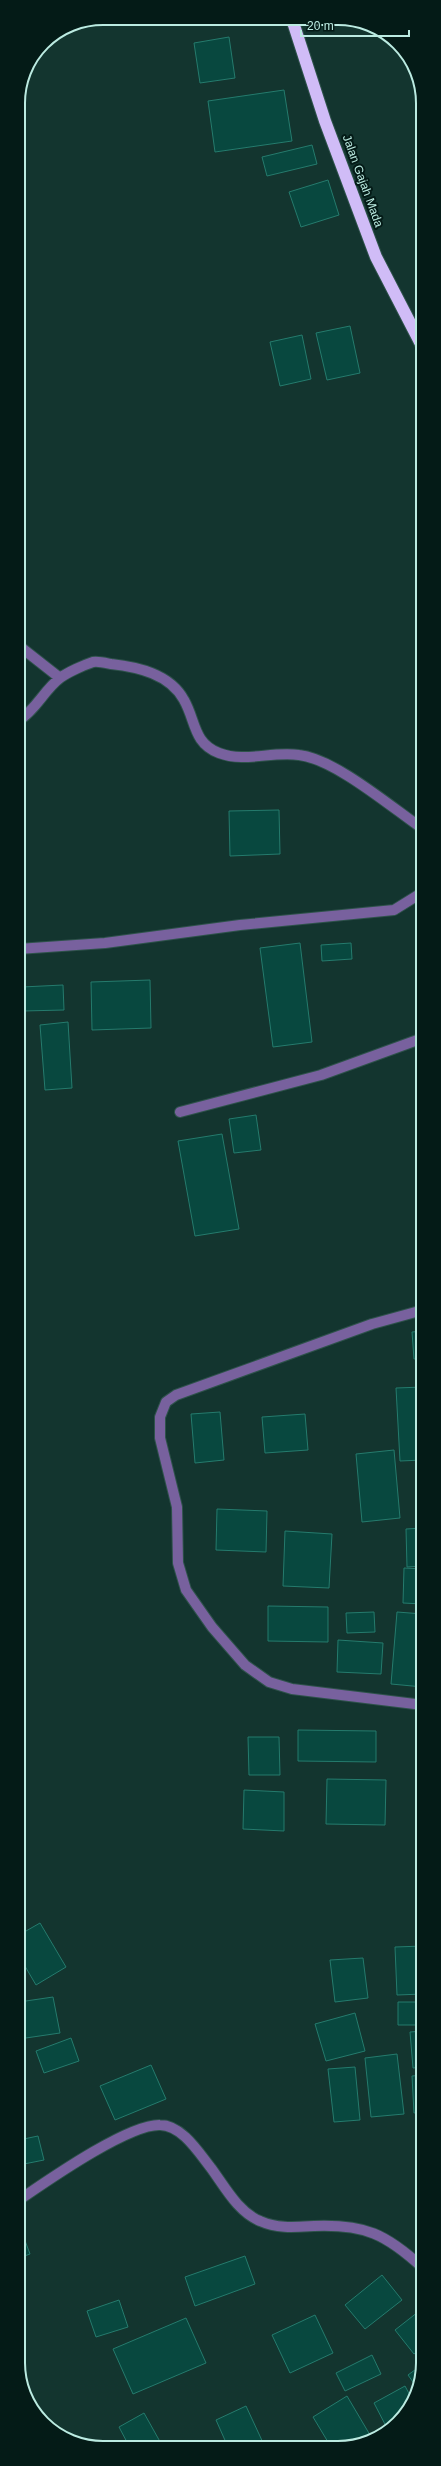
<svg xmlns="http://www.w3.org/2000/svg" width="441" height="2466" font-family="Arial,sans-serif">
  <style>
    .building { fill: #08483f; stroke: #257b6d }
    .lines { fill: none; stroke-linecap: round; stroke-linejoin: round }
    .minor-casing { stroke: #2e524b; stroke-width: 12 }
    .highway-casing { stroke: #2e524b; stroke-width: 14 }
    .minor { stroke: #78619e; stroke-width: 10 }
    .highway { stroke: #d0bcf7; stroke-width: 12 }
    .labels { text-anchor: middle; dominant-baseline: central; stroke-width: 4; stroke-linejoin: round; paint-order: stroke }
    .street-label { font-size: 12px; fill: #bbebe1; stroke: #041b17 }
    .rim { fill: none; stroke: #bbebe1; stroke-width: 2 }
  </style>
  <rect width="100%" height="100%" fill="#13352f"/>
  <!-- building -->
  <path class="building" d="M229 37 235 78 200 83 194 43Z
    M284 90 292 141 215 152 208 101Z
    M312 145 317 164 267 176 262 157Z
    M328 180 339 215 301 227 289 192Z
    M350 326 360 373 327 380 316 333Z
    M302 335 311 379 280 386 270 342Z
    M279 810 280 854 230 856 229 811Z
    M300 943 312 1042 273 1047 260 948Z
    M351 943 352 959 322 961 321 945Z
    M150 980 151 1028 92 1030 91 982Z
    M63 985 64 1010 23 1011 22 987Z
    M68 1022 72 1088 45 1090 40 1025Z
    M256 1115 261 1150 234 1153 229 1119Z
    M222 1134 239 1229 195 1236 178 1141Z
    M423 1331V1358L414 1359 412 1332Z
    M423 1387V1460L400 1461 396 1388Z
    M220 1412 224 1460 195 1463 191 1414Z
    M305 1414 308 1450 265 1453 262 1417Z
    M394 1450 400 1518 362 1522 356 1454Z
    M217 1509 267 1511 266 1552 216 1550Z
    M423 1528V1566L407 1567 406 1529Z
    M285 1531 332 1534 329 1588 283 1586Z
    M404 1568 423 1569V1604L403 1603Z
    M268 1606 328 1607V1642L268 1641Z
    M374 1612 375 1632 347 1633 346 1613Z
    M397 1612 423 1614V1687L391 1684Z
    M338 1640 383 1643 381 1674 337 1672Z
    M298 1730 376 1731V1762L298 1761Z
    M248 1737H279L280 1775H249Z
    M327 1779 386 1780 385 1825 326 1824Z
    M244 1790 284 1792V1831L243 1829Z
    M40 1923 66 1967 36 1985 19 1956V1935Z
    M423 1946V1994L397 1995 395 1947Z
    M363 1958 368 1998 335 2002 330 1960Z
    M53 1997 60 2033 19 2039V2002Z
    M398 2002H423V2025H398Z
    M355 2013 365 2051 326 2061 315 2024Z
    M423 2031V2067L413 2068 410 2032Z
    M71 2038 79 2061 44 2073 36 2051Z
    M397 2054 404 2114 371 2117 365 2058Z
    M151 2065 166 2099 115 2120 100 2086Z
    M355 2067 360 2120 334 2122 328 2069Z
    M423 2075V2112L414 2113 412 2076Z
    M38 2136 44 2160 19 2165V2140Z
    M21 2230 30 2254 19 2258V2231Z
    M245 2256 255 2284 195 2306 185 2277Z
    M382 2275 402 2300 365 2329 345 2305Z
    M119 2300 128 2327 96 2337 87 2311Z
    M418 2312 423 2319V2347L414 2354 395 2330Z
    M315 2315 333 2353 290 2373 272 2335Z
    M186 2318 206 2363 133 2394 113 2349Z
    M372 2355 381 2374 345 2391 336 2373Z
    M423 2364 418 2389 408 2375Z
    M405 2386 413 2401 402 2419 388 2430 374 2403Z
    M347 2396 373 2440 349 2447H331L313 2417Z
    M246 2406 265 2447H228L216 2420Z
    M144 2413 163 2447 129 2446 119 2427Z"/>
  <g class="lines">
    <!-- minor casing -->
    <g class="minor-casing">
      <path id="minor" d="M18 645 60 678
        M18 721C36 710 44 690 60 678 68 672 84 665 93 662 98 661 106 663 111 664 138 667 170 674 184 700 196 721 193 743 219 753 245 763 271 751 299 755 335 759 391 807 423 829
        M18 949 105 943 240 925 394 910 423 892
        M180 1112 321 1075 423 1038
        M423 1310 372 1324 176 1395 166 1402 160 1417V1438L177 1507 178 1563 186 1590 212 1627 245 1665 269 1682 292 1689 423 1705
        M19 2200C47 2181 128 2124 160 2125 182 2125 199 2153 211 2168 225 2187 238 2212 260 2221 278 2229 296 2227 314 2226 365 2224 386 2234 423 2268"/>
    </g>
    <!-- highway casing -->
    <g class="highway-casing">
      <path id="highway" d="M292 19 325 121 376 257 422 346"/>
    </g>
    <!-- minor -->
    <use href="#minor" class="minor"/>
    <!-- highway -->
    <use href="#highway" class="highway"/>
  </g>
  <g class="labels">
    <!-- street labels -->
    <g class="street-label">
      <text transform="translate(363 181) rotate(70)">Jalan Gajah Mada</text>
    </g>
  </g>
  <!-- crop -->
  <path d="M0 0H441V2466H0ZM103 25H338A78 78 0 0 1 416 103V2363A78 78 0 0 1 338 2441H103A78 78 0 0 1 25 2363V103A78 78 0 0 1 103 25Z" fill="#041b17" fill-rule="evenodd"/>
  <path class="rim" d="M103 25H338A78 78 0 0 1 416 103V2363A78 78 0 0 1 338 2441H103A78 78 0 0 1 25 2363V103A78 78 0 0 1 103 25Z"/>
  <!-- scale -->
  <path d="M301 30v6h108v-6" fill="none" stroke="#bbebe1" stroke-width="2"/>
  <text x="307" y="30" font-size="12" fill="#bbebe1" stroke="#041b17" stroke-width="3" paint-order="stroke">20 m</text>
</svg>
